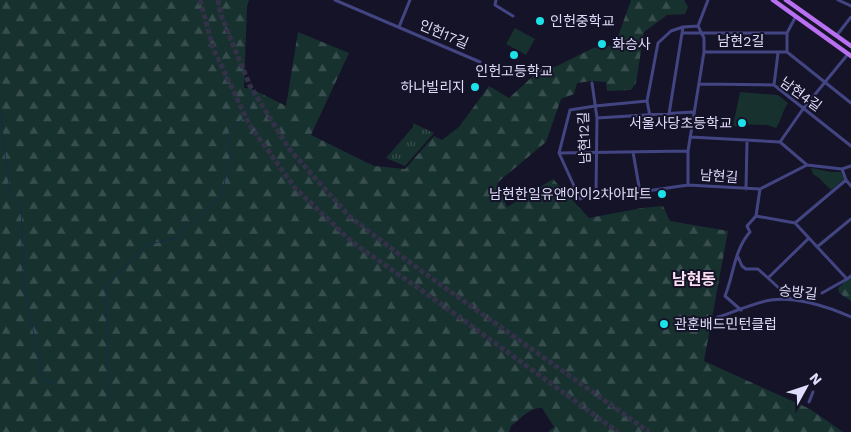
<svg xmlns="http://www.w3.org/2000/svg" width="851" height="432" font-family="'Work Sans','Noto Sans KR',sans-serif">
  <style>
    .grass { fill: #17312f }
    .forest { fill: url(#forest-firs) }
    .park { fill: url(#park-tufts) }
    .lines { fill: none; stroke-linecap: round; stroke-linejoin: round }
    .stream { stroke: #142c4a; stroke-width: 1 }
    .highway-tunnel { stroke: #333148; stroke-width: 5; stroke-dasharray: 5 2.5; stroke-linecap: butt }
    .minor { stroke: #434582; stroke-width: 3 }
    .major { stroke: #b86ff1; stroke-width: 4.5 }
    .poi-dot { fill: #1de1e8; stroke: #151328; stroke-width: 2 }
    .labels { text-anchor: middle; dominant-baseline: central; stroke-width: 4; stroke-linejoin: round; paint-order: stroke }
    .poi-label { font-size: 14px; fill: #dfddfc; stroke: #151328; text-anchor: start }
    .street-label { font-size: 14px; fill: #dfddfc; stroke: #151328 }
    .quarter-label { font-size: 16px; font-weight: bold; fill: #fcdff3; stroke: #151328 }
  </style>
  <defs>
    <pattern id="forest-firs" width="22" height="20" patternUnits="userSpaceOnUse" patternTransform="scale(1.25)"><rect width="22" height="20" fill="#17312f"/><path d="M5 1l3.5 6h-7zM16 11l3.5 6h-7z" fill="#384e4e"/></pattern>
    <pattern id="park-tufts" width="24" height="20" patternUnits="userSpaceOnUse" patternTransform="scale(1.25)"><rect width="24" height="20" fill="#17312f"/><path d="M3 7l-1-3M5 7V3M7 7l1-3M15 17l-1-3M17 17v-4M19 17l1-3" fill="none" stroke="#384e4e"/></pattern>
  </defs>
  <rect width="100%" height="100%" fill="#151328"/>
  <!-- grass -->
  <path class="grass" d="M515 28 535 39 526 55 506 44Z
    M740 92 778 95 788 103C782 111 782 120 776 128L767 125 739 124 738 127 733 126Z"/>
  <!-- forest -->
  <path class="forest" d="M0 0H249L247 7 244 88 252 89 286 106 298 32 349 53 311 135 374 166 405 169 434 136 442 140 459 127 489 86 509 98 542 68 555 67 593 48 615 45 631 0H684L688 7 685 14 667 15 644 32 636 83 631 90 607 91 606 82 592 81 577 83 574 94 561 99 546 142 497 183 507 207 553 179 589 218 642 208 663 206 670 221 728 231 704 361 810 409 843 432H548L554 427 542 408C530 407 520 419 511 426L509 432H0Z
    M851 276V301L839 293 838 288Z"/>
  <!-- park -->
  <path class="park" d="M413 123 434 133 405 166 386 158 413 127Z
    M811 168 831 172H841L844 179 831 190 819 178 813 174Z"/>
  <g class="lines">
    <!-- stream -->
    <path class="stream" d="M0 111 10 193 21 203 23 280 43 379 58 385
      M108 400 106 285 147 245 175 238 222 194 230 158 229 130 249 114 251 91"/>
    <!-- highway-tunnel -->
    <path class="highway-tunnel" d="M200 0 213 48 249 124 295 188 352 242 441 304 618 432
      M218 0 221 15 250 86 290 150 350 217 420 270 649 432"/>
    <!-- minor -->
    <path class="minor" d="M335 0 480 62
      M496 0 495 5 513 16
      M838 0 851 6
      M698 26 683 27 671 31 658 43 647 101 595 106 570 110 559 153 580 199 596 192H640L688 185 760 189 807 165 842 169 851 166
      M399 27 410 0
      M682 33H787L796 16
      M787 33V52
      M837 35 851 17
      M704 52H787L851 103
      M592 83 597 118 596 192
      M699 84 774 85 851 146
      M774 85 778 53
      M647 101 650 116
      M669 114 683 27
      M597 118 693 112
      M690 137 780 142 807 165
      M780 142 803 109 848 54
      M633 152 640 192
      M559 153 688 151
      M842 169 846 180 851 186
      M688 185V151L704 52V38L698 26 708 0
      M746 189 747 141
      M760 189 756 216 795 223 847 279 851 276
      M795 223 846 180
      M817 247 851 219
      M738 257 742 266 746 269H758L768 278
      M822 293 847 279
      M792 300 768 278 808 239
      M741 310 725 296C734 274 734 250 750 232L747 226 756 216
      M711 322 718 317C735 312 753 303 771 300 795 296 829 307 851 317
      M809 402 813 392"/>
    <!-- major -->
    <path class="major" d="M773 0 851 56
      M786 0 851 46"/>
  </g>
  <!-- markers -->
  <g class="poi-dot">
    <circle cx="540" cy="21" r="5"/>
    <circle cx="602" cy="44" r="5"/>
    <circle cx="514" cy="55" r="5"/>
    <circle cx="475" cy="87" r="5"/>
    <circle cx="742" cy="123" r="5"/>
    <circle cx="662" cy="194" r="5"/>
    <circle cx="664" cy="324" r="5"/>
  </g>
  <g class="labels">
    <!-- poi labels -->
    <g class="poi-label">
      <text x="550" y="21">인헌중학교</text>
      <text x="612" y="44">화승사</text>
      <text x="514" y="71" text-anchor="middle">인헌고등학교</text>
      <text x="465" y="87" text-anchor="end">하나빌리지</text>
      <text x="732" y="123" text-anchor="end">서울사당초등학교</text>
      <text x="652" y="194" text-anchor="end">남현한일유앤아이2차아파트</text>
      <text x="674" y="324">관훈배드민턴클럽</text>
    </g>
    <!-- street labels -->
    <g class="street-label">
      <text transform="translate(444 34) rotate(23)">인헌17길</text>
      <text x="741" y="41">남현2길</text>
      <text transform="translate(801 94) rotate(36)">남현4길</text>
      <text transform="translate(584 138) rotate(-92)">남현12길</text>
      <text transform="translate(719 176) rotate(4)">남현길</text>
      <text transform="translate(798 292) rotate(6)">승방길</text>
    </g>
    <!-- quarter labels -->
    <g class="quarter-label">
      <text x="694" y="279">남현동</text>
    </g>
  </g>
  <!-- north arrow -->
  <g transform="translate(806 387) rotate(50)" stroke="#151328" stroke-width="4" paint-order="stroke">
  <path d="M0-4L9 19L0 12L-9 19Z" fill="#dfddfc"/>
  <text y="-8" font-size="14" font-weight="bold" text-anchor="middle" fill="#dfddfc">N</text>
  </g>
</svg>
